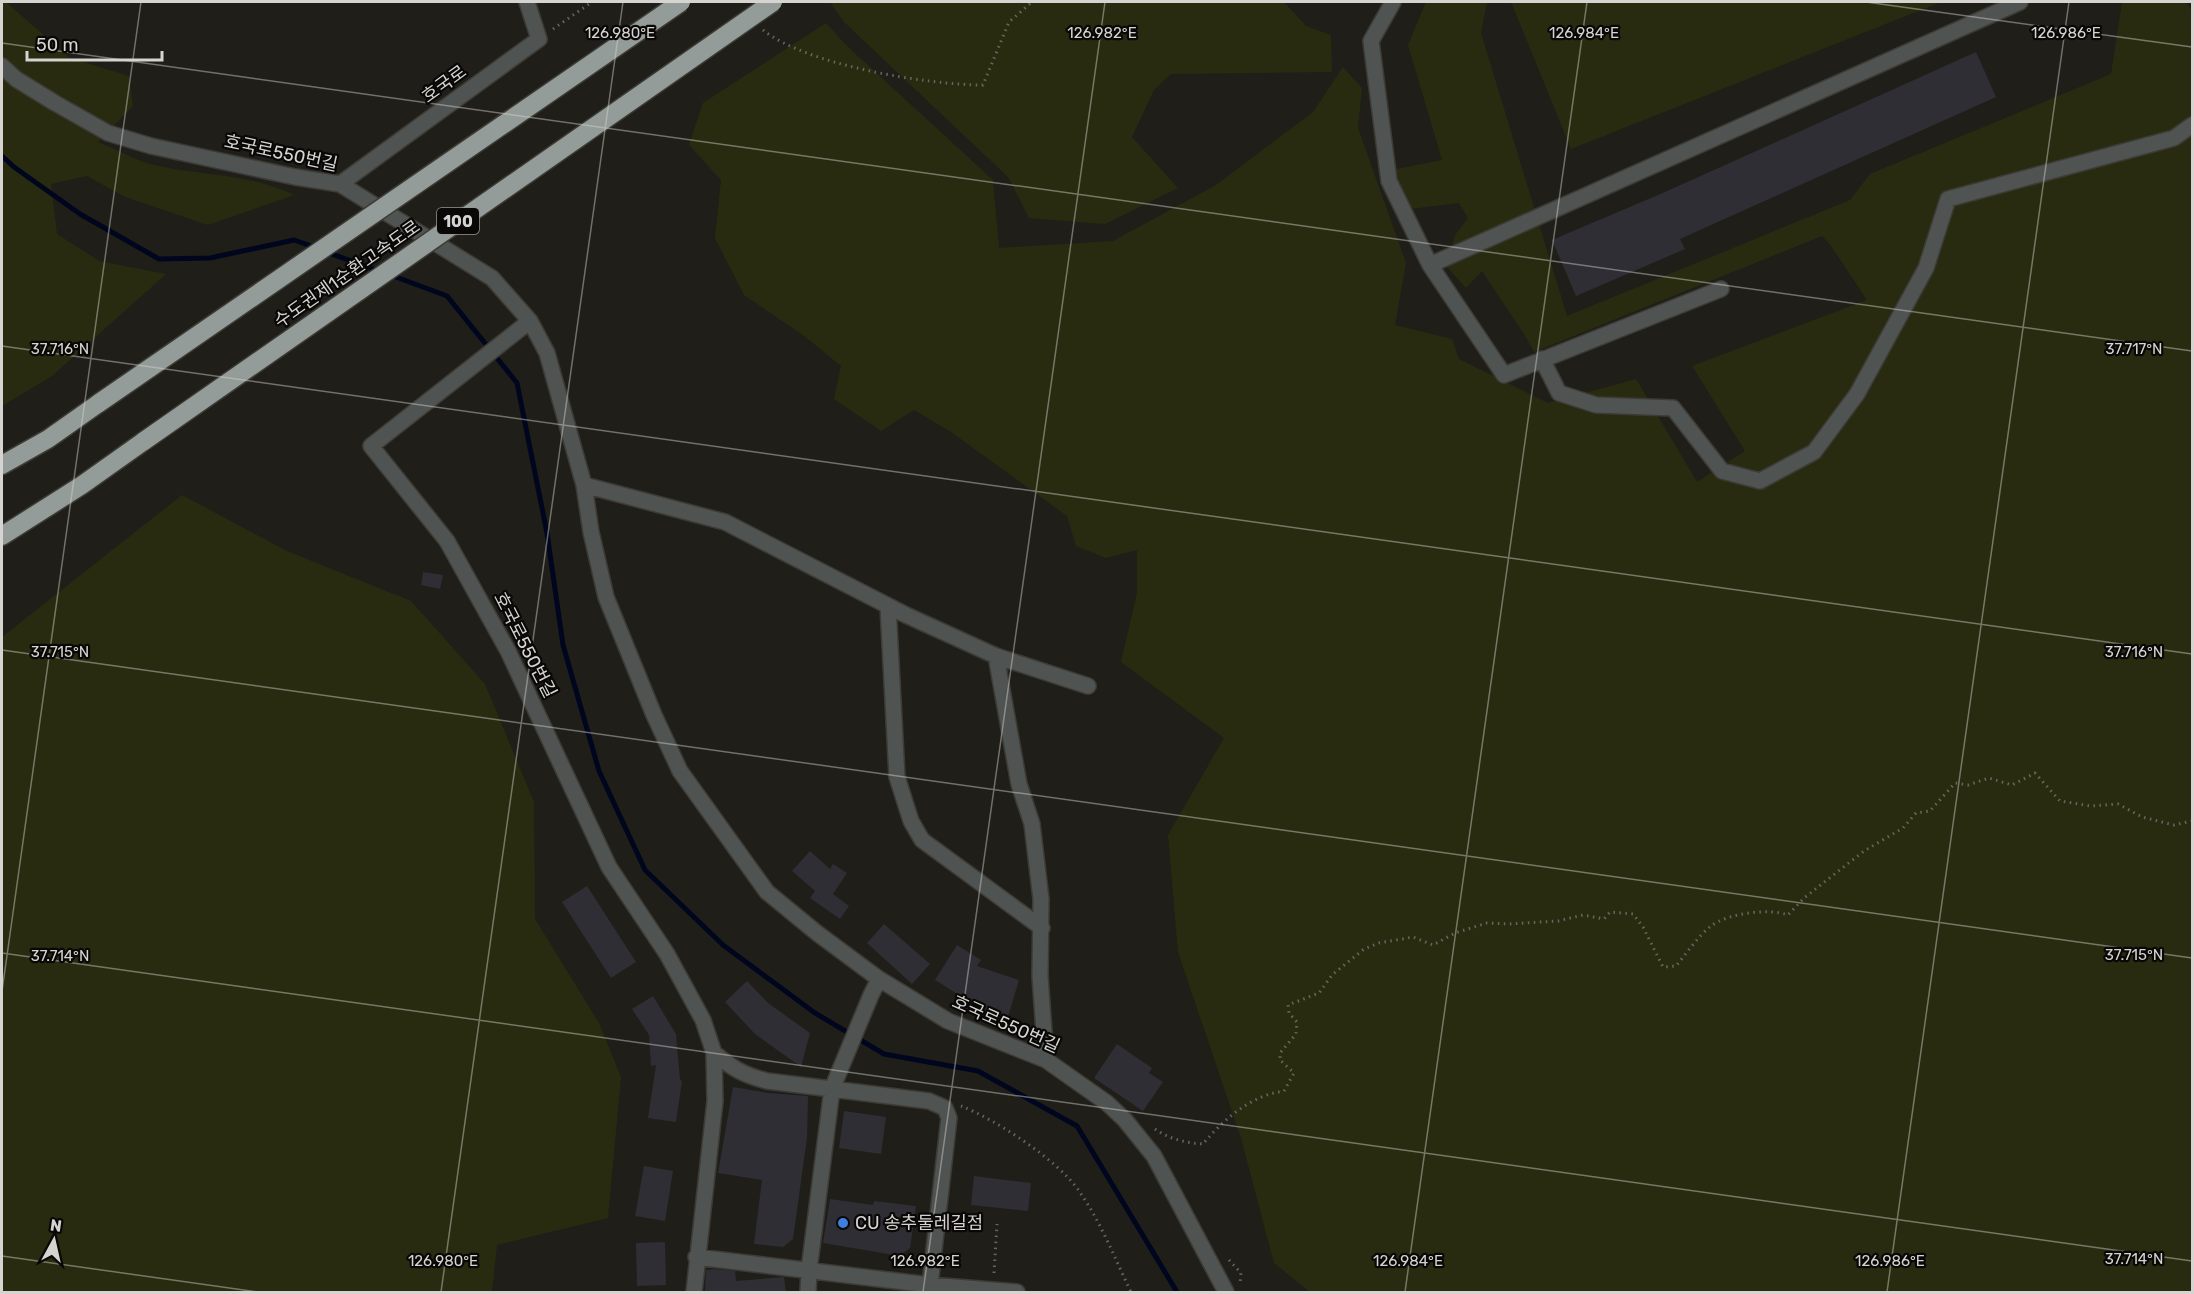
<svg xmlns="http://www.w3.org/2000/svg" width="2194" height="1294" font-family="Rubik,'Noto Sans KR',sans-serif">
  <style>
    .green { fill: #292b10 }
    .lines { fill: none; stroke-linecap: round; stroke-linejoin: round }
    .stream { stroke: #00061e; stroke-width: 5 }
    .building { fill: #2f2e34 }
    .minor-casing { stroke: #3d3b35; stroke-width: 18 }
    .highway-casing { stroke: #3d3b35; stroke-width: 21 }
    .path { stroke: #686660; stroke-width: 3; stroke-dasharray: 1.5 4.5; stroke-linecap: butt }
    .minor { stroke: #4f5352; stroke-width: 15 }
    .highway { stroke: #939c99; stroke-width: 18 }
    .highway-bridge-casing { stroke: #3d3b35; stroke-width: 21; stroke-linecap: butt }
    .highway-bridge { stroke: #939c99; stroke-width: 18 }
    .ticks { fill: none; stroke: #d6d4d0; stroke-width: 1.5; stroke-opacity: 0.45 }
    .shop-dot { fill: #3f7fe0; stroke: #090806; stroke-width: 2 }
    .labels { text-anchor: middle; dominant-baseline: central; stroke-width: 4.5; stroke-linejoin: round; paint-order: stroke }
    .shield { fill: #090806; stroke: #989793; stroke-width: 1.5 }
    .shield-label { font-size: 16px; font-weight: bold; fill: #d6d4d0 }
    .street-label { font-size: 18px; fill: #d6d4d0; stroke: #090806 }
    .poi-label { font-size: 18px; fill: #d6d4d0; stroke: #090806; text-anchor: start }
    .ticks-label { font-size: 15px; text-anchor: middle; fill: #d6d4d0; stroke: #090806; stroke-width: 4.5; stroke-linejoin: round; paint-order: stroke }
  </style>
  <rect width="100%" height="100%" fill="#201e18"/>
  <!-- green -->
  <path class="green" d="M2 2H6L70 58 129 76 133 106 98 142C118 150 138 162 159 166 205 176 251 174 294 195L208 225 125 197 87 176 51 184 57 234 99 261 166 274 52 376 2 406Z
    M830 2H1284L1306 26 1331 35 1332 72 1171 74 1154 90 1132 137 1178 188 1105 224 1029 218 1008 177 844 22Z
    M1426 2H1487L1481 33 1567 316 1850 200 1870 174 2111 74 2122 2H2185L2192 10V1292H1310L1274 1263 1241 1138 1178 952 1168 835 1224 738 1121 662 1137 593V550L1106 558 1076 546 1067 516 951 432 914 410 881 431 834 399 841 366 803 335 744 295 715 238 721 180 689 145 703 103 826 23 847 46 993 180 999 248 1113 241 1216 185 1313 112 1343 67 1362 88 1358 128 1406 263 1395 325 1452 339 1459 359 1548 403 1636 379 1697 482 1745 451 1692 366 1867 300 1831 246 1822 236 1534 352 1524 334 1482 271 1466 288 1447 267 1455 235 1468 218 1459 203 1410 209 1392 170 1442 160 1408 45Z
    M1511 2H1941L1571 149Z
    M182 495 287 551 411 601 485 684 534 802 535 919 599 1023 621 1077 608 1218 497 1245 492 1292H2V637Z"/>
  <g class="lines">
    <!-- stream -->
    <path class="stream" d="M2 156 14 167 80 214 159 259 210 258 294 240 317 248
      M326 252 379 271
      M388 274 447 296 517 383 547 533 563 645 599 771 645 870 723 945 815 1013 884 1054 978 1071 1077 1126 1177 1292"/>
  </g>
  <!-- building -->
  <path class="building" d="M1976 52 1996 97 1680 239 1685 249 1576 296 1552 240 1665 192Z
    M423 572 443 575 440 589 421 585Z
    M810 851 830 869 833 864 847 873 833 894 849 906 840 919 810 898 815 891 792 871Z
    M587 886 636 962 611 978 562 902Z
    M884 924 930 964 912 984 867 943Z
    M957 945 981 960 977 966 1019 980 1007 1020 975 1010 977 1006 935 980Z
    M747 981 768 1003 810 1033 801 1067 755 1034 725 1002Z
    M653 996 676 1034 680 1080 682 1081 676 1122 648 1118 656 1065 651 1066 649 1035 632 1009Z
    M1117 1044 1152 1068 1149 1073 1163 1082 1143 1111 1094 1078Z
    M733 1087 768 1093 808 1096 807 1138 793 1239 783 1247 754 1244 762 1180 718 1173Z
    M844 1111 886 1117 881 1154 839 1148Z
    M644 1166 673 1171 665 1221 635 1216Z
    M974 1176 1031 1183 1028 1211 971 1205Z
    M830 1199 873 1205 874 1201 916 1206 910 1248 900 1256 823 1243Z
    M665 1242 666 1285 637 1286 636 1243Z
    M715 1269 735 1271 736 1281 784 1277 786 1293H705L706 1270Z"/>
  <g class="lines">
    <!-- minor casing -->
    <g class="minor-casing">
      <path id="minor" d="M1393 2 1371 41 1389 181 1430 265 2020 2
        M2 66 16 79 55 103 108 133 151 146 295 177 340 184 492 278 530 321 547 353 584 485 591 532 606 597 654 715 680 771 767 892 817 933 879 979 948 1021 1046 1060 1107 1103 1125 1120 1154 1156 1226 1292
        M340 184 539 39 527 2
        M1430 265 1504 375 1721 289
        M530 321 371 446 447 541 508 651 609 867 667 954 703 1020 714 1053
        M1542 359 1559 393 1596 405 1673 408 1722 471 1760 481 1814 452 1857 394 1926 268 1948 199 2174 138 2192 125
        M584 485 725 522 906 615 996 656 1088 686
        M888 606 897 777 911 821 922 840 1042 928
        M996 656 1019 784 1032 824 1041 899 1040 976 1046 1060
        M696 1257 930 1285 1017 1292
        M694 1292 715 1101 714 1053C733 1069 744 1075 767 1081L929 1101 945 1108 949 1118 930 1285
        M808 1292 809 1270 832 1089 871 995 879 979"/>
    </g>
    <!-- highway casing -->
    <g class="highway-casing">
      <path id="highway" d="M2 465 48 439 99 403
        M2 536 82 485 144 441"/>
    </g>
    <!-- path -->
    <path class="path" d="M553 29 592 2
      M763 30C806 65 928 85 983 85L1009 22 1032 2
      M961 1106C995 1119 1059 1161 1079 1191 1101 1222 1115 1259 1131 1292
      M1155 1129C1169 1139 1186 1143 1203 1144 1223 1120 1251 1095 1284 1091L1294 1073 1280 1060V1053L1296 1034 1297 1022 1289 1013 1288 1005 1319 993 1332 975 1364 949 1379 943 1413 937 1433 945 1455 933 1487 923 1508 924 1558 921 1583 915 1604 919 1610 912 1633 914 1643 927 1663 967 1676 966C1687 953 1698 936 1711 926 1728 913 1769 908 1788 915L1804 898 1864 851 1903 828 1916 813 1930 811 1955 783 1968 785 1989 778 2012 785 2035 773 2060 801 2091 806 2118 804 2142 817 2174 825 2192 821
      M1229 1260 1241 1273 1240 1284
      M994 1273 997 1224"/>
    <!-- minor -->
    <use href="#minor" class="minor"/>
    <!-- highway -->
    <use href="#highway" class="highway"/>
    <!-- highway-bridge casing -->
    <g class="highway-bridge-casing">
      <path id="highway-bridge" d="M99 403 681 2
        M144 441 773 2"/>
    </g>
    <!-- highway-bridge -->
    <use href="#highway-bridge" class="highway-bridge"/>
  </g>
  <!-- ticks -->
  <path class="ticks" d="M1866 2 2192 47M2 43 2192 351M2 346 2192 654M2 650 2192 958M2 953 2192 1261M2 991 141 2M2 1256 258 1292M441 1292 623 2M923 1292 1105 2M1405 1292 1587 2M1887 1292 2069 2"/>
  <!-- markers -->
  <circle class="shop-dot" cx="843" cy="1223" r="6"/>
  <g class="labels">
    <!-- shield labels -->
    <rect class="shield" x="437" y="208" width="42" height="26" rx="4.5"/>
    <g class="shield-label">
      <text x="458" y="221">100</text>
    </g>
    <!-- street labels -->
    <g class="street-label">
      <text transform="translate(444 84) rotate(-36)">호국로</text>
      <text transform="translate(281 153) rotate(12)">호국로550번길</text>
      <text transform="translate(347 274) rotate(-35)">수도권제1순환고속도로</text>
      <text transform="translate(525 645) rotate(63)">호국로550번길</text>
      <text transform="translate(1006 1024) rotate(24)">호국로550번길</text>
    </g>
    <!-- poi labels -->
    <g class="poi-label">
      <text x="855" y="1223">CU 송추둘레길점</text>
    </g>
  </g>
  <g class="ticks-label">
    <text x="620" y="38">126.980°E</text>
    <text x="1102" y="38">126.982°E</text>
    <text x="1584" y="38">126.984°E</text>
    <text x="2066" y="38">126.986°E</text>
    <text x="2134" y="354">37.717°N</text>
    <text x="60" y="354">37.716°N</text>
    <text x="2134" y="657">37.716°N</text>
    <text x="60" y="657">37.715°N</text>
    <text x="2134" y="960">37.715°N</text>
    <text x="60" y="961">37.714°N</text>
    <text x="2134" y="1264">37.714°N</text>
    <text x="443" y="1266">126.980°E</text>
    <text x="925" y="1266">126.982°E</text>
    <text x="1408" y="1266">126.984°E</text>
    <text x="1890" y="1266">126.986°E</text>
  </g>
  <!-- border -->
  <rect width="2194" height="1294" fill="none" stroke="#d6d4d0" stroke-width="6"/>
  <!-- north arrow -->
  <g transform="translate(54 1240) rotate(8)" stroke="#090806" stroke-width="4.5" paint-order="stroke">
  <path d="M0-4.5L10 22L0 15L-10 22Z" fill="#d6d4d0"/>
  <text y="-9" font-size="16" font-weight="bold" text-anchor="middle" fill="#d6d4d0">N</text>
  </g>
  <!-- scale -->
  <path d="M27 51v9h135v-9" fill="none" stroke="#d6d4d0" stroke-width="3"/>
  <text x="36" y="51" font-size="18" fill="#d6d4d0" stroke="#090806" stroke-width="4.5" paint-order="stroke">50 m</text>
</svg>
